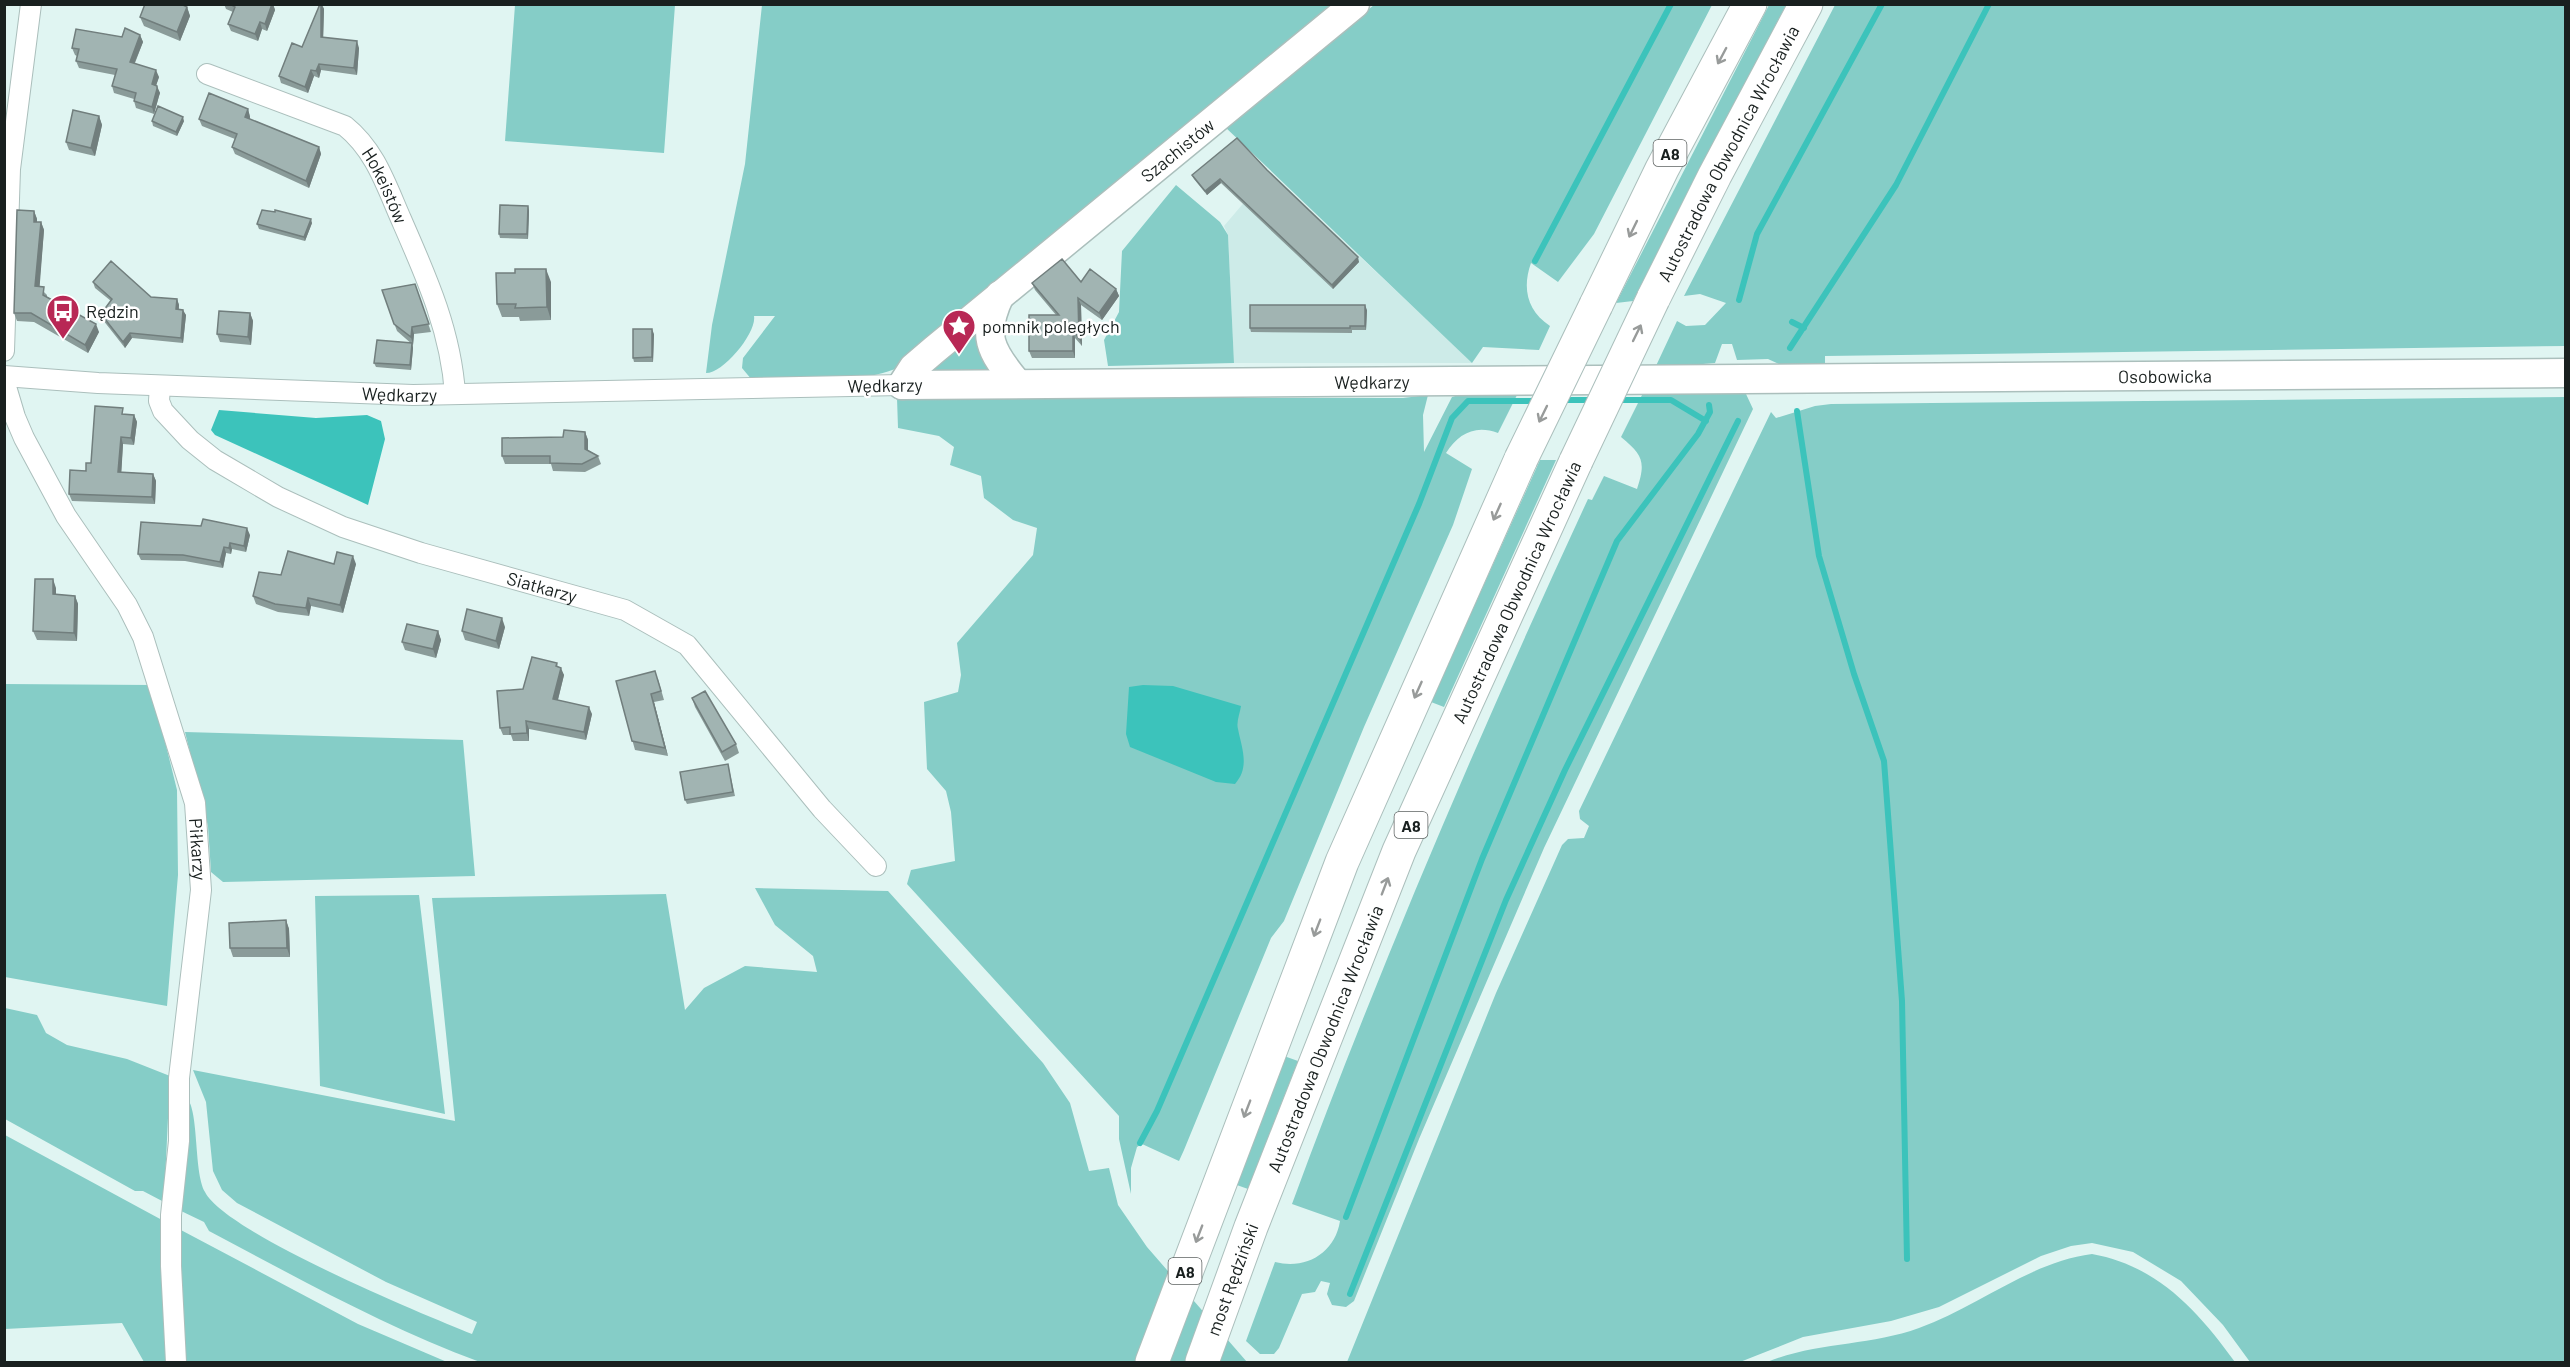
<svg xmlns="http://www.w3.org/2000/svg" width="2570" height="1367" font-family="Barlow,sans-serif">
  <style>
    .built { fill: #cdebe8 }
    .green { fill: #85cdc7 }
    .water { fill: #3cc3bb }
    .lines { fill: none; stroke-linecap: round; stroke-linejoin: round }
    .stream { stroke: #3cc3bb; stroke-width: 6 }
    .street-casing { stroke: #abbfbc; stroke-width: 22 }
    .secondary-casing { stroke: #abbfbc; stroke-width: 31 }
    .highway-casing { stroke: #abbfbc; stroke-width: 35 }
    .street { stroke: #fff; stroke-width: 20 }
    .secondary { stroke: #fff; stroke-width: 28 }
    .highway { stroke: #fff; stroke-width: 33 }
    .highway-bridge-casing { stroke: #abbfbc; stroke-width: 35; stroke-linecap: butt }
    .highway-bridge { stroke: #fff; stroke-width: 33 }
    .wall { fill: #8a9b99 }
    .shaded-wall { fill: #717e7d }
    .building { fill: #a1b4b2; stroke: #717e7d; stroke-width: 1.5 }
    .oneway { stroke: #989b9a }
    .labels { text-anchor: middle; dominant-baseline: central; stroke-width: 5; stroke-linejoin: round; paint-order: stroke }
    .shield { fill: #fff; stroke: #5e6362; stroke-width: 1.5 }
    .shield-label { font-size: 16px; font-weight: bold; fill: #19201f }
    .street-label { font-size: 18px; fill: #19201f; stroke: #fff }
    .poi-label { font-size: 18px; fill: #19201f; stroke: #fff; text-anchor: start }
  </style>
  <rect width="100%" height="100%" fill="#e0f5f2"/>
  <!-- built -->
  <path class="built" d="M1270 172 1457 348 1472 363H1234L1228 235 1224 226Z"/>
  <!-- green -->
  <path class="green" d="M515 5H675L664 153 505 141Z
    M762 5H1340L910 362C867 387 801 379 752 380L742 368 743 358 775 316H754C757 332 724 373 706 373L712 325 745 164Z
    M1374 5H1712L1594 234 1558 282 1531 263C1522 288 1527 311 1550 326L1539 350 1483 347 1472 363 1224 126Z
    M1769 5H1786L1633 301 1616 303Z
    M1835 5H2565V346L1825 356V366L1792 370 1768 359 1737 360 1732 344H1722L1715 363 1655 368 1677 321 1686 326 1705 325 1726 303 1700 294 1684 296Z
    M1176 185 1220 222 1228 235 1234 363 1108 366 1104 340 1119 312 1122 251Z
    M975 328 991 372 930 374 931 363Z
    M1645 389 1739 390 1746 394 1753 409 1544 848 1419 1139 1354 1301 1346 1307 1332 1305 1327 1294 1330 1283 1321 1281 1315 1292 1302 1294 1279 1348 1274 1354H1260L1246 1341 1275 1262C1306 1270 1335 1253 1340 1221L1292 1204C1380 965 1481 730 1588 499L1592 500 1604 476 1637 489C1646 462 1643 455 1621 437Z
    M1468 392 1518 393 1498 433C1475 424 1458 434 1446 453L1472 469 1453 525 1364 727 1284 921 1271 938 1184 1150 1179 1161 1142 1144 1137 1147 1131 1168V1194L1119 1139V1116L907 884 911 870 955 861 951 812 946 791 927 769 924 702 958 692 961 675 957 643 1033 555 1037 528 1013 520 984 498 981 476 950 465 954 447 939 436 898 428 897 398H1403L1428 395 1423 415 1424 452 1452 397Z
    M2565 397V1362H2250L2223 1325 2181 1281 2133 1252 2092 1243 2071 1246 2041 1256 1939 1307 1891 1321 1803 1337 1740 1362H1347L1496 993 1562 845 1568 839 1584 838 1589 826 1580 819 1579 811 1771 412 1776 418 1815 406 1831 404Z
    M1540 460H1556L1444 707 1431 702Z
    M4 684 151 685 177 790 178 875 167 1006 5 977Z
    M185 732 463 740 475 876 223 882 211 872 208 826Z
    M755 888 888 891 1043 1063 1070 1103 1089 1171 1109 1168 1118 1205 1147 1247 1247 1362H480C385 1327 298 1278 209 1231L204 1222 179 1210 185 1096C200 1107 193 1170 205 1192 226 1233 422 1314 472 1334L477 1322 386 1282 237 1203 222 1190 213 1171 206 1102 193 1070 455 1121 432 898 666 894 685 1010 704 988 745 966 817 972 813 956 775 925Z
    M419 895 445 1114 320 1086 315 896Z
    M5 1008 37 1015 46 1033 67 1045 127 1059 170 1076 164 1202 143 1191H135L5 1119Z
    M1284 1056 1298 1061 1248 1189 1234 1184Z
    M5 1135 162 1220 168 1362H144L122 1323 5 1329Z
    M179 1229 358 1324 447 1362H184Z
    M2092 1254C2158 1266 2197 1310 2235 1362H1767C1816 1342 1870 1346 1919 1328 1977 1307 2030 1262 2092 1254Z"/>
  <!-- water -->
  <path class="water" d="M219 410 316 418 367 415 381 421 385 439 368 505 215 435 211 430Z
    M1143 685 1173 686 1241 706C1240 713 1236 722 1238 729 1242 749 1250 767 1235 784L1216 782 1130 747 1126 734 1129 687Z"/>
  <g class="lines">
    <!-- stream -->
    <path class="stream" d="M1535 261 1671 4
      M1739 300 1757 234 1882 4
      M1792 322 1804 328
      M1790 348 1896 185 1989 4
      M1562 400H1594
      M1616 400H1671L1706 421
      M1797 411 1819 556 1854 674 1884 761 1902 1001 1907 1259
      M1140 1143 1157 1111 1419 504 1452 418 1468 401H1537
      M1346 1217 1482 859 1617 541 1698 434 1710 412 1709 405
      M1350 1294 1506 900 1565 770 1738 421"/>
    <!-- street casing -->
    <g class="street-casing">
      <g id="street">
        <path id="s1" d="M207 74 345 126C375 150 386 185 401 219 426 276 451 331 455 394"/>
        <path d="M4 351 10 169 31 4"/>
        <path id="s2" d="M4 376 98 383 413 395 902 385"/>
        <path id="s3" d="M4 380 15 417 24 438 66 516 127 605 143 637 195 803 201 890 179 1078V1141L171 1215V1266L176 1362"/>
        <path id="s4" d="M160 386 159 401 163 411 190 440 215 460 278 497 343 527 421 553 625 610 687 645 822 809 876 866"/>
      </g>
    </g>
    <!-- secondary casing -->
    <g class="secondary-casing">
      <g id="secondary">
        <path d="M1000 295C981 335 990 351 1017 383"/>
        <path id="s5" d="M902 385 2566 373"/>
        <path id="s6" d="M902 385 913 368 934 350 1355 4"/>
      </g>
    </g>
    <!-- highway casing -->
    <g class="highway-casing">
      <g id="highway">
        <path id="s7" d="M1653 299 1715 175 1806 4"/>
        <path d="M1596 305 1662 169 1750 4"/>
        <path d="M1152 1362 1342 862 1521 459"/>
        <path id="s8" d="M1202 1362 1251 1227 1399 851 1576 461"/>
      </g>
    </g>
    <!-- street -->
    <use href="#street" class="street"/>
    <!-- secondary -->
    <use href="#secondary" class="secondary"/>
    <!-- highway -->
    <use href="#highway" class="highway"/>
    <!-- highway-bridge casing -->
    <g class="highway-bridge-casing">
      <path id="highway-bridge" d="M1521 459 1596 305
        M1576 461 1653 299"/>
    </g>
    <!-- highway-bridge -->
    <use href="#highway-bridge" class="highway-bridge"/>
  </g>
  <!-- wall -->
  <path class="wall" d="M224 4H273L275 10 267 31 262 29 258 41 231 31 228 24 233 12 226 9Z
    M320 4H322L324 9 323 37 359 48 357 75 321 70 319 78 314 76 308 93 281 83 279 76 302 47Z
    M187 7 190 16 180 41 144 26 140 17Z
    M140 35 143 42 135 63 159 77 156 86 160 93 159 96 154 114 136 108 134 101V99L114 93 112 86 115 75 79 68 76 61 77 56 75 55 72 48 122 37Z
    M248 109 250 117V119L319 147 321 154 309 188 235 154 232 147 235 139 202 126 199 119Z
    M99 116 102 125 95 156 69 150 66 142Z
    M152 121H184L177 136 153 126Z
    M1267 170 1359 262 1333 289 1221 183 1207 195 1194 179 1192 175Z
    M528 206 529 211 528 239 500 238 499 234Z
    M34 211 37 219V222H41L44 230 39 287 47 295V297L99 332 88 353 34 322 17 321 14 313Z
    M275 212 312 223 305 241 259 229 257 224Z
    M93 282 151 297 177 299 179 305V309L186 315 183 343 132 338 125 348 103 320 101 314 111 301 95 288Z
    M551 282V320L520 321 519 317H502L497 304Z
    M1081 282 1116 289 1119 296 1102 320 1081 305 1082 346 1075 338V358H1032L1029 351 1056 315 1035 290 1032 283Z
    M415 284 431 332 414 334 413 345 397 331 382 290Z
    M1367 310 1366 330H1352V333L1251 332 1250 328Z
    M250 313 253 321 251 345 220 342 217 334Z
    M654 334 653 362H634L633 358Z
    M412 343 413 348 411 370 376 367 374 363Z
    M125 414 134 415 137 422 134 445 123 444 121 472 153 474 156 481 155 504 72 501 69 494 86 471Z
    M585 432 588 440V450L598 456 601 464 585 472 553 471 551 464H505L502 456 563 437Z
    M250 535 246 552 232 549 231 554 226 553 223 568 185 561 141 560 138 554Z
    M334 564H356L343 613 311 606 309 616 278 612 256 604 253 596 281 575Z
    M56 588V595L75 596 78 604 77 641 37 640 33 631Z
    M505 627 499 649 465 640 462 631Z
    M438 631 441 640 436 658 405 650 402 642Z
    M557 663 558 667 564 675 558 700 592 714 586 740 529 729V741H513L511 735H503L500 728 523 689Z
    M658 679 664 700 654 702 668 756 635 750 616 681Z
    M692 698 736 744 739 753 725 761 695 707Z
    M728 764 735 796 687 804 685 800Z
    M286 920 289 929 290 957H233L230 948Z"/>
  <!-- shaded-wall -->
  <path class="shaded-wall" d="M272 4H273L275 10 267 31 265 24Z
    M321 4 324 9 323 44 321 37Z
    M187 7 190 16 180 41 177 32Z
    M260 22 262 29 258 41 255 34Z
    M140 35 143 42 132 69 130 62Z
    M357 41 359 48 357 75 354 68Z
    M319 64 321 70 319 78 316 71Z
    M156 70 159 77 154 91 152 84Z
    M311 70 314 76 308 93 305 87Z
    M157 86 160 93 159 96 154 114 152 107Z
    M248 109 250 117 248 124 245 117Z
    M99 116 102 125 95 156 91 148Z
    M183 117 184 121 177 136 176 132Z
    M319 147 321 154 309 188 306 181Z
    M1220 179 1221 183 1207 195 1205 191Z
    M528 206 529 211 528 239 527 234Z
    M34 211 37 219V230L34 222Z
    M311 219 312 223 305 241 304 237Z
    M41 222 44 230 39 295 35 286Z
    M1358 257 1359 262 1333 289 1332 285Z
    M546 269 551 282V320L547 307Z
    M1116 289 1119 296 1102 320 1099 313Z
    M1078 298 1081 305 1082 346 1079 338Z
    M177 299 179 305 178 315 176 309Z
    M1365 305 1367 310 1366 330 1365 326Z
    M183 310 186 315 183 343 181 338Z
    M250 313 253 321 251 345 248 337Z
    M96 324 99 332 88 353 85 345Z
    M412 327 414 334 413 345 411 337Z
    M652 329 654 334 653 362 652 357Z
    M1073 331 1075 338V358L1073 351Z
    M130 333 132 338 125 348 123 342Z
    M412 343 413 348 411 370 410 365Z
    M134 415 137 422 134 445 131 438Z
    M585 432 588 440V456L585 449Z
    M121 437 123 444 121 479 118 472Z
    M153 474 156 481 155 504 152 497Z
    M247 528 250 535 246 552 244 546Z
    M230 543 232 549 231 554 229 548Z
    M224 547 226 553 223 568 220 562Z
    M353 556 356 564 343 613 340 605Z
    M53 579 56 588V603L53 594Z
    M75 596 78 604 77 641 74 633Z
    M308 598 311 606 309 616 306 608Z
    M502 618 505 627 499 649 496 641Z
    M438 631 441 640 436 658 433 649Z
    M561 668 564 675 556 707 553 699Z
    M651 694 654 702 668 756 665 748Z
    M589 707 592 714 586 740 584 732Z
    M526 721 529 729V741L527 733Z
    M286 920 289 929 290 957 287 948Z"/>
  <!-- building -->
  <path class="building" d="M145 4H181L187 7 177 32 140 17Z
    M230 4H272L265 24 260 22 255 34 228 24 235 7Z
    M320 4H321V37L357 41 354 68 319 64 316 71 311 70 305 87 279 76 292 43 302 47Z
    M125 28 140 35 130 62 156 70 152 84 157 86V89L152 107 134 101 136 93 112 86 117 69 76 61 79 49 72 48 76 29 122 37Z
    M209 93 248 109 245 117 319 147 306 181 232 147 237 134 199 119Z
    M158 106 183 117 176 132 152 121Z
    M73 110 99 116 91 148 66 142Z
    M1237 138 1267 170 1358 257 1332 285 1220 179 1205 191 1192 175Z
    M500 205 528 206 527 234H499Z
    M17 210 34 211V222H41L35 286 44 287 43 295 96 324 85 345 31 313H14Z
    M262 210 275 212V210L311 219 304 237 257 224Z
    M1062 259 1081 282 1090 269 1116 289 1099 313 1078 298 1079 338 1073 331V351H1029V315H1059L1032 283Z
    M111 261 151 297 177 299 176 309 183 310 181 338 130 333 123 342 101 314 112 299 93 282Z
    M515 269H546L547 307 515 308 516 304H497L496 273H515Z
    M415 284 429 324 412 327 411 337 394 324 382 290Z
    M1250 305H1365V326H1350V328H1250Z
    M219 311 250 313 248 337 217 334Z
    M633 329H652V357L633 358Z
    M377 340 412 343 410 365 374 363Z
    M95 406 123 408 122 414 134 415 131 438 121 437 118 472 153 474 152 497 69 494 70 470 86 471V463H91Z
    M564 430 585 432V449L598 456 582 464 550 463V456H502V438L563 437Z
    M203 519 247 528 244 546 230 543 229 548 224 547 220 562 183 555 138 554 141 522 201 526Z
    M288 551 334 564 337 552 353 556 340 605 308 598 306 608 275 604 253 596 259 572 281 575Z
    M35 579H53V594L75 596 74 633 33 631Z
    M467 609 502 618 496 641 462 631Z
    M407 624 438 631 433 649 402 642Z
    M532 657 557 663 556 666 561 668 553 699 589 707 584 732 526 721 527 733 510 734V727L500 728 497 691 523 689Z
    M655 671 661 691 651 694 665 748 632 741 616 681Z
    M705 691 736 744 722 752 692 698Z
    M728 764 733 792 685 800 680 772Z
    M286 920 287 948H230L229 923Z"/>
  <!-- one-way arrows -->
  <defs><path id="oneway-shaft" d="M-6 0H5M1.5-3L5.5 0L1.5 3" fill="none" stroke-width="1.6" stroke-linecap="round" stroke-linejoin="round" transform="scale(1.5)"/></defs>
  <g class="oneway">
    <use href="#oneway-shaft" transform="translate(1722 56) rotate(118)"/>
    <use href="#oneway-shaft" transform="translate(1633 229) rotate(116)"/>
    <use href="#oneway-shaft" transform="translate(1637 333) rotate(-64)"/>
    <use href="#oneway-shaft" transform="translate(1543 414) rotate(116)"/>
    <use href="#oneway-shaft" transform="translate(1497 512) rotate(114)"/>
    <use href="#oneway-shaft" transform="translate(1418 690) rotate(114)"/>
    <use href="#oneway-shaft" transform="translate(1385 886) rotate(-69)"/>
    <use href="#oneway-shaft" transform="translate(1317 928) rotate(111)"/>
    <use href="#oneway-shaft" transform="translate(1247 1109) rotate(111)"/>
    <use href="#oneway-shaft" transform="translate(1199 1234) rotate(111)"/>
  </g>
  <!-- icons -->
  <defs>
    <g id="bus-pin" transform="scale(1.725)"><path d="M0 17L-7.5 6A9.5 9.5 0 1 1 7.5 6Z" fill="#b82855" stroke="#fff"/><path d="M-5-6H5V4H4V6H2V4H-2V6H-4V4H-5ZM-3.5-4V0h7V-4ZM-3.5 1.2v1.5H-2V1.2ZM2 1.2v1.5H3.5V1.2Z" fill="#fff"/></g>
    <g id="sight-pin" transform="scale(1.725)"><path d="M0 17L-7.5 6A9.5 9.5 0 1 1 7.5 6Z" fill="#b82855" stroke="#fff"/><path d="M0-6L1.8-2.2L6-1.7L2.9 1.2L3.7 5.4L0 3.3L-3.7 5.4L-2.9 1.2L-6-1.7L-1.8-2.2Z" fill="#fff"/></g>
  </defs>
  <g fill-rule="evenodd">
    <use href="#bus-pin" x="63" y="311"/>
    <use href="#sight-pin" x="959" y="326"/>
  </g>
  <g class="labels">
    <!-- shield labels -->
    <g class="shield">
      <rect x="1653.5" y="140" width="33" height="26" rx="4.5"/>
      <rect x="1394.5" y="812" width="33" height="26" rx="4.5"/>
      <rect x="1168.5" y="1258" width="33" height="26" rx="4.5"/>
    </g>
    <g class="shield-label">
      <text x="1670" y="153">A8</text>
      <text x="1411" y="825">A8</text>
      <text x="1185" y="1271">A8</text>
    </g>
    <!-- street labels -->
    <g class="street-label">
      <text stroke="none"><textPath href="#s6" startOffset="363">Szachistów</textPath></text>
      <text stroke="none"><textPath href="#s7" startOffset="164">Autostradowa Obwodnica Wrocławia</textPath></text>
      <text stroke="none"><textPath href="#s1" startOffset="220">Hokeistów</textPath></text>
      <text stroke="none"><textPath href="#s5" startOffset="1263">Osobowicka</textPath></text>
      <text stroke="none"><textPath href="#s5" startOffset="470">Wędkarzy</textPath></text>
      <text transform="translate(885 385) rotate(-1)">Wędkarzy</text>
      <text stroke="none"><textPath href="#s2" startOffset="396">Wędkarzy</textPath></text>
      <text stroke="none"><textPath href="#s4" startOffset="450">Siatkarzy</textPath></text>
      <text stroke="none"><textPath href="#s8" startOffset="832">Autostradowa Obwodnica Wrocławia</textPath></text>
      <text stroke="none"><textPath href="#s3" startOffset="514">Piłkarzy</textPath></text>
      <text stroke="none"><textPath href="#s8" startOffset="346">Autostradowa Obwodnica Wrocławia</textPath></text>
      <text stroke="none"><textPath href="#s8" startOffset="88">most Rędziński</textPath></text>
    </g>
    <!-- poi labels -->
    <g class="poi-label">
      <text x="86" y="311">Rędzin</text>
      <text x="982" y="326">pomnik poległych</text>
    </g>
  </g>
  <!-- border -->
  <rect width="2570" height="1367" fill="none" stroke="#19201f" stroke-width="12"/>
</svg>
